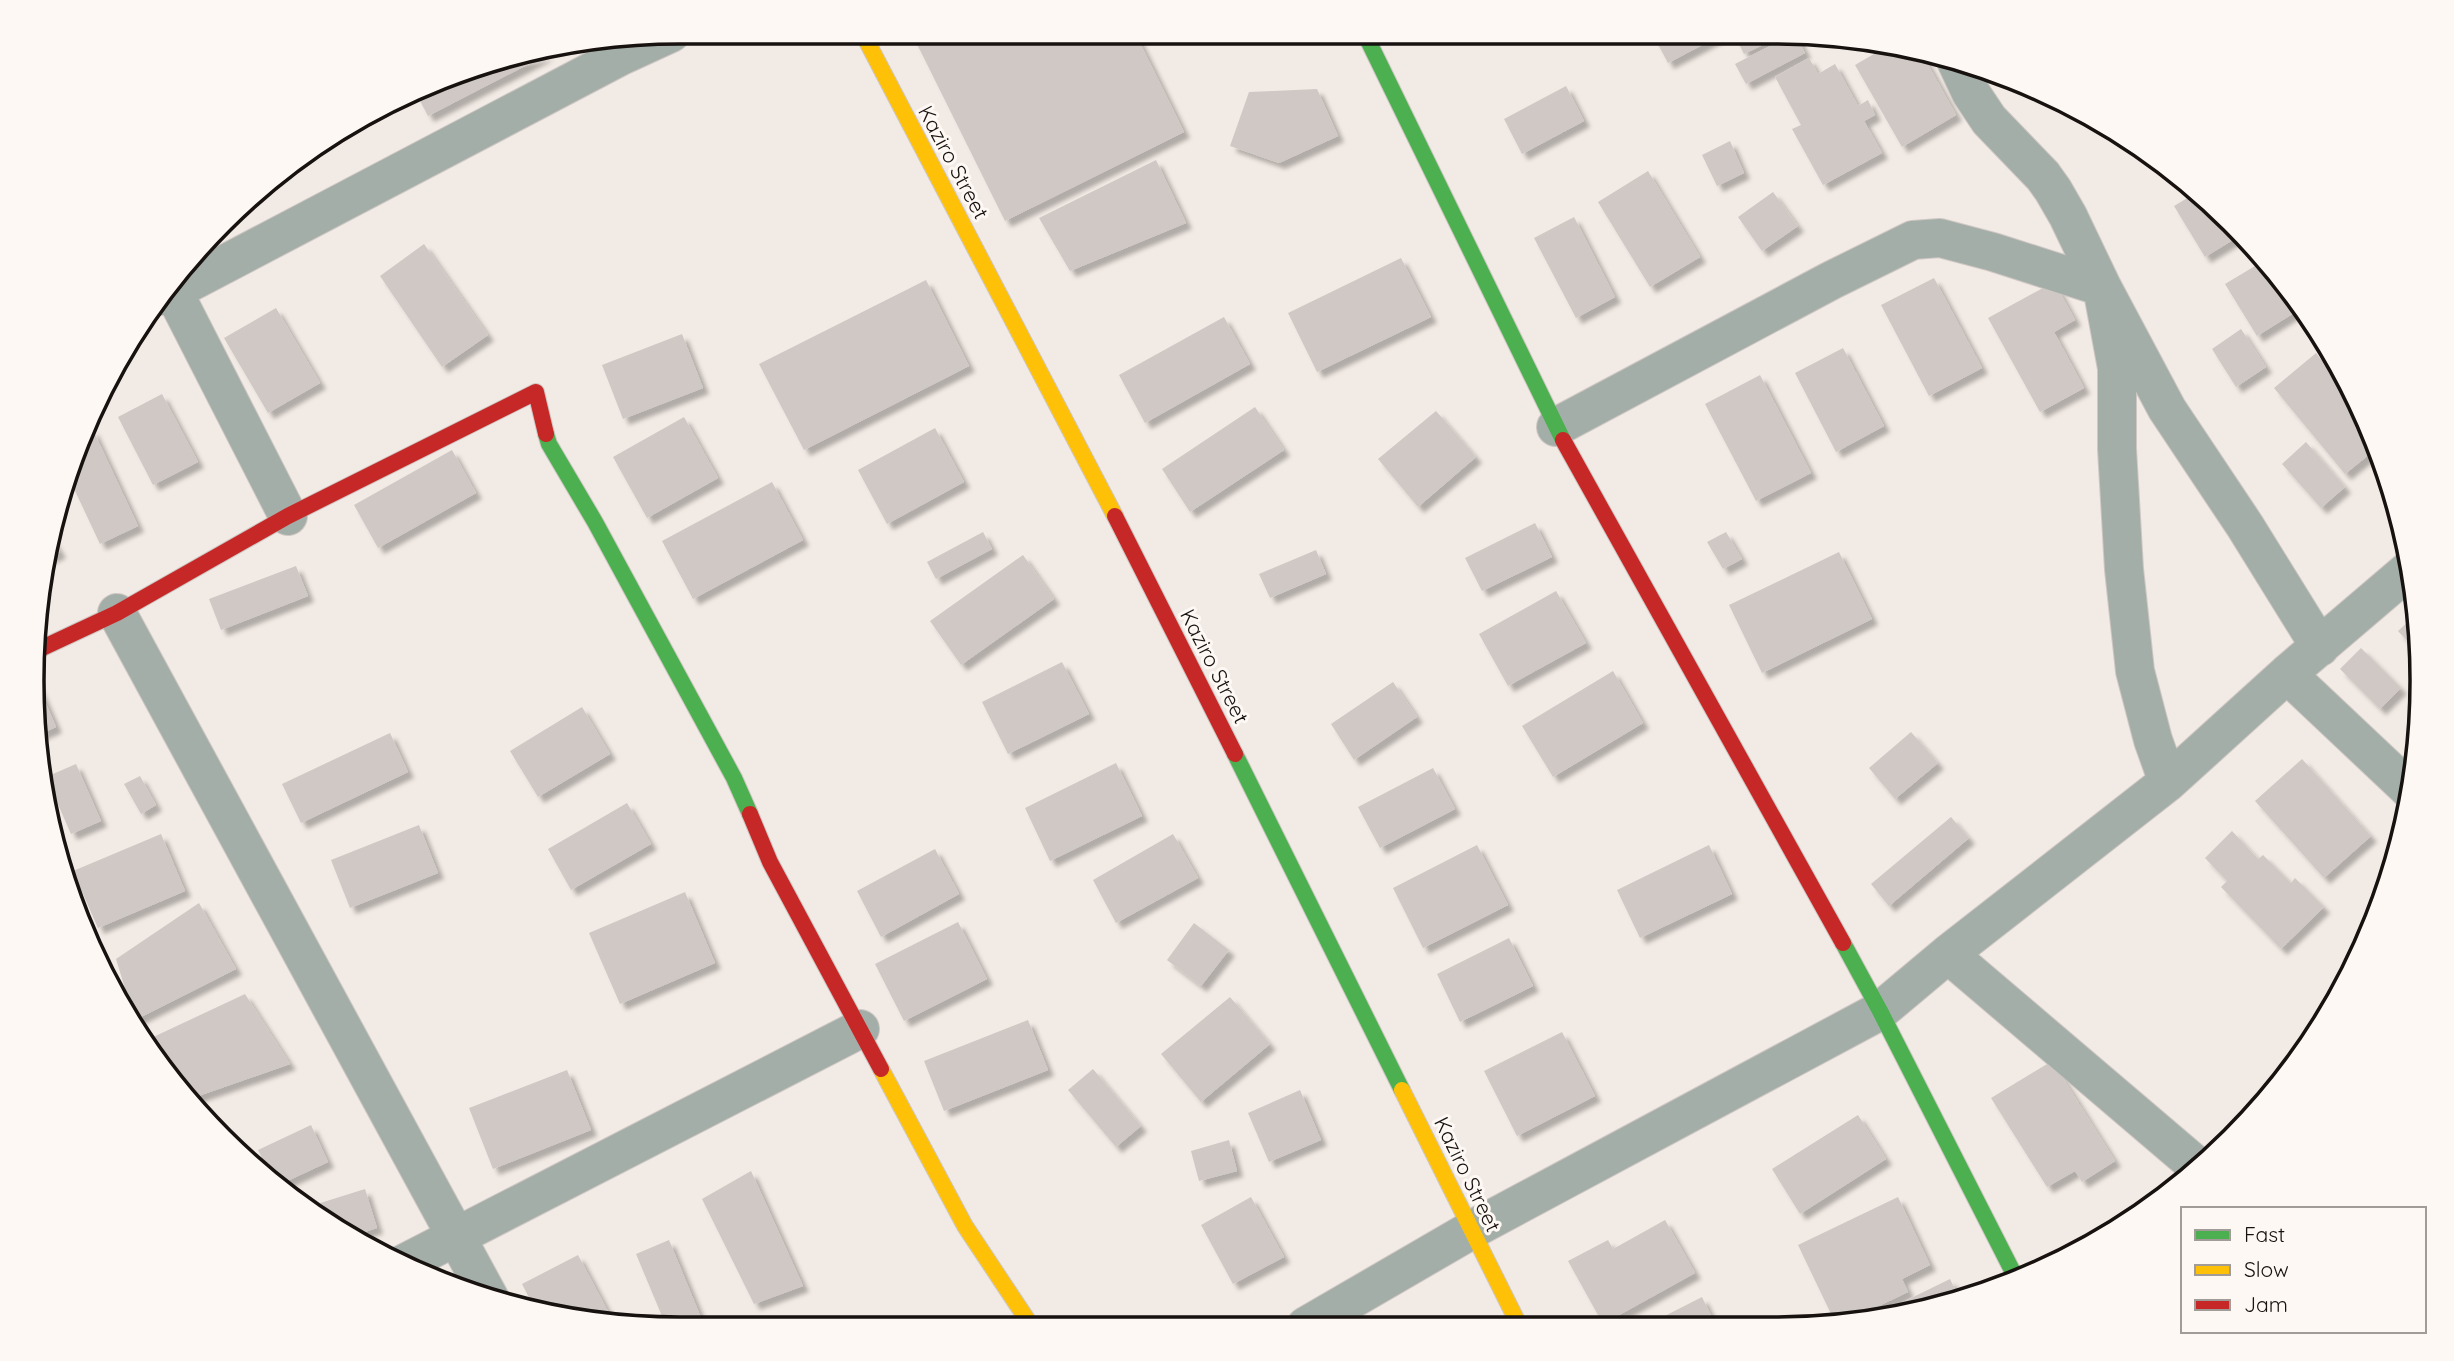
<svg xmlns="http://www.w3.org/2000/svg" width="2454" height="1361" font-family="Quicksand,sans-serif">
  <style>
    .building { fill: #cfc8c4; filter: url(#shadow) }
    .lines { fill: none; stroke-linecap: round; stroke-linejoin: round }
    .street-casing { stroke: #cec7c3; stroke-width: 40 }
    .fast-casing { stroke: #cec7c3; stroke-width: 18 }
    .slow-casing { stroke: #cec7c3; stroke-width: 18 }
    .jam-casing { stroke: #cec7c3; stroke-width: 18 }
    .street { stroke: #a4aea9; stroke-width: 38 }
    .fast { stroke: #4caf50; stroke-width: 16 }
    .slow { stroke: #ffc107; stroke-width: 16 }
    .jam { stroke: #c62828; stroke-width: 16 }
    .labels { text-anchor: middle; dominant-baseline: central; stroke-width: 6; stroke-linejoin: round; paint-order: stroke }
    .street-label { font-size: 21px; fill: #17120f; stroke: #fef8f4 }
    .rim { fill: none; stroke: #17120f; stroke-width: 3.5 }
  </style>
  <defs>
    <filter id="shadow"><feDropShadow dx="6" dy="6" stdDeviation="2" flood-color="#0004"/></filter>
  </defs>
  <rect width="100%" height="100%" fill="#f2eae4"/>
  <!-- building -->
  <path class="building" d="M911 32H1146L1137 37 1184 132 1005 221Z
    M1652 33H1725L1668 63Z
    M1737 33H1787L1744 54 1734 34Z
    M1795 33 1805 53 1746 84 1735 64Z
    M1886 47 1922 54 1956 115 1902 147 1855 65Z
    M548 54 428 116 417 95 472 66Z
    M1809 58 1818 74 1835 64 1858 106 1868 100 1875 115 1864 121 1882 153 1823 185 1792 129 1801 125 1775 77Z
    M1566 86 1584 121 1522 154 1504 119Z
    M1317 89 1338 136 1279 163 1230 146 1249 92Z
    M1730 141 1744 173 1717 186 1702 155Z
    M1156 160 1186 223 1070 271 1039 218Z
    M1648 171 1700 257 1650 287 1598 202Z
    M2199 191 2241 235 2205 257 2174 206Z
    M1773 192 1798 226 1762 251 1738 217Z
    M1574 217 1615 297 1576 318 1534 238Z
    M424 244 488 335 442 367 380 276Z
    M1401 258 1431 317 1317 372 1288 313Z
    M2265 260 2289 286 2302 308 2257 336 2225 284Z
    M1934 278 1982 368 1929 396 1881 305Z
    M926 280 969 366 804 450 759 364Z
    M2054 282 2075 320 2054 332 2084 388 2040 412 1988 318Z
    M276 308 320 383 268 413 224 338Z
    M1224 317 1250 364 1145 423 1119 375Z
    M2241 329 2266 367 2236 387 2212 349Z
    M682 334 703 388 623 419 602 365Z
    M1843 348 1884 426 1836 452 1795 373Z
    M2316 353 2326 366 2334 360 2356 394 2376 449 2345 474 2274 388Z
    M1760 375 1811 473 1756 501 1705 404Z
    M162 394 198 462 153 485 118 417Z
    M1255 407 1284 450 1190 512 1162 469Z
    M1436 411 1476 457 1418 507 1378 459Z
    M684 417 718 478 647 518 613 457Z
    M92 428 138 526 100 544 69 478Z
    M935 428 964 482 887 524 858 470Z
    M2306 442 2345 487 2321 508 2282 464Z
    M452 450 476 493 378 548 354 505Z
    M772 482 803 540 693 599 662 541Z
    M1535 523 1552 557 1482 591 1465 558Z
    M983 532 992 549 936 579 927 562Z
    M1726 532 1742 559 1723 569 1707 542Z
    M51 537 60 552 49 558Z
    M1316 550 1326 574 1270 598 1259 574Z
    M1839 552 1872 619 1762 673 1729 605Z
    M1023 555 1054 599 961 665 930 621Z
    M296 566 308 596 221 630 209 599Z
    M1556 591 1586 643 1508 686 1479 634Z
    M2417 614 2421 638V656L2398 631Z
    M2361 648 2401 688 2380 709 2340 669Z
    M1062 662 1089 714 1008 754 982 702Z
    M1613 671 1643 723 1553 777 1522 726Z
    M1393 682 1417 717 1354 760 1331 724Z
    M37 683 56 727 36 736 33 723Z
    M582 707 610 754 538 797 510 751Z
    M1911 732 1938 763 1895 799 1869 768Z
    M390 733 408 772 301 823 282 784Z
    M2302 759 2371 836 2324 878 2255 801Z
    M1116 763 1142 816 1050 861 1025 808Z
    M76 764 101 821 71 834 46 777Z
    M1433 768 1455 809 1380 848 1358 807Z
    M140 776 156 805 141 814 124 784Z
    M627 803 651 844 571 890 548 849Z
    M1951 817 1969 838 1889 906 1871 884Z
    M419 825 438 873 350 908 331 860Z
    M2232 831 2258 859 2263 855 2291 883 2295 878 2324 907 2281 949 2221 887 2227 881 2205 858Z
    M161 834 185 891 98 928 73 871Z
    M1173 834 1198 878 1116 923 1093 880Z
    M1477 845 1508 905 1423 948 1393 888Z
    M1709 845 1732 894 1640 938 1617 890Z
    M935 849 959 894 881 937 857 891Z
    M685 892 715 963 620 1004 589 933Z
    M199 903 236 969 137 1019 132 1011 116 959Z
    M958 922 987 979 904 1021 875 964Z
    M1194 923 1229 950 1201 986 1167 960Z
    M1509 938 1533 986 1460 1022 1437 974Z
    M245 994 290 1064 187 1100 149 1039Z
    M1230 997 1270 1044 1201 1102 1161 1054Z
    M1028 1020 1048 1070 944 1111 924 1061Z
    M1562 1032 1595 1096 1517 1136 1484 1071Z
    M2052 1061 2115 1161 2082 1182 2075 1171 2047 1187 1991 1098Z
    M1093 1069 1141 1126 1116 1147 1068 1090Z
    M567 1070 591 1130 493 1169 469 1108Z
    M1300 1090 1321 1140 1269 1162 1248 1113Z
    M1858 1115 1886 1159 1800 1214 1772 1169Z
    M311 1125 328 1162 283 1183 268 1170 258 1150Z
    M1229 1140 1237 1171 1199 1181 1191 1151Z
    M751 1171 803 1286 754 1304 702 1199Z
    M365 1189 377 1228 349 1237 316 1210 314 1205Z
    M1251 1197 1284 1257 1233 1284 1201 1225Z
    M1898 1197 1930 1265 1902 1279 1908 1292 1845 1322 1842 1314 1833 1318 1798 1245Z
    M1665 1220 1695 1273 1603 1324 1568 1261 1608 1240 1613 1249Z
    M669 1240 704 1325 696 1328H667L636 1254Z
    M578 1255 614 1323 534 1307 522 1284Z
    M1950 1279 1960 1300 1905 1313 1901 1303Z
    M1702 1297 1715 1324 1647 1325Z"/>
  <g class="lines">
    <!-- street casing -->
    <g class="street-casing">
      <path id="street" d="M1956 61 1971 93 1989 120 2043 176 2053 190 2068 216 2102 287 2117 368V449L2124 569 2135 671 2153 740 2168 782
        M173 291 288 516
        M164 296 621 56 671 33
        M1556 427 1832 280 1913 240 1940 238 1993 252 2102 287 2167 409 2245 526 2320 647
        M117 613 490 1299
        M2287 674 2411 791
        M1948 954 2198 1167
        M403 1264 860 1029
        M1306 1326 1473 1229 1880 1011 1948 954 2168 782 2287 674 2410 569"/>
    </g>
    <!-- fast casing -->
    <g class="fast-casing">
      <path id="fast" d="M1364 32 1563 440
        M546 434 549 444 595 522 734 778 750 814
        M1235 754 1402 1090
        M1843 943 1880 1011 2016 1278"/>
    </g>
    <!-- slow casing -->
    <g class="slow-casing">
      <path id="slow" d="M862 32 1115 516
        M881 1069 965 1226 1032 1327
        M1402 1090 1519 1325"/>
    </g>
    <!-- jam casing -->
    <g class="jam-casing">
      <path id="jam" d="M1563 440 1843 943
        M1115 516 1235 754
        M40 649 117 613 288 516 536 392 546 434
        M750 814 770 862 881 1069"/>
    </g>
    <!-- street -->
    <use href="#street" class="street"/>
    <!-- fast -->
    <use href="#fast" class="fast"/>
    <!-- slow -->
    <use href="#slow" class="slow"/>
    <!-- jam -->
    <use href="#jam" class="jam"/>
  </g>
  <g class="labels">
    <!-- street labels -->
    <g class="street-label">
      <text transform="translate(954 162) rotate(62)">Kaziro Street</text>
      <text transform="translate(1215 666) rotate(63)">Kaziro Street</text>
      <text transform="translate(1468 1174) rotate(64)">Kaziro Street</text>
    </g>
  </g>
  <!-- crop -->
  <path d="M0 0H2454V1361H0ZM680 44H1774A636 636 0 0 1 2410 680V681A636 636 0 0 1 1774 1317H680A636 636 0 0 1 44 681V680A636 636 0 0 1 680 44Z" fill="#fef8f4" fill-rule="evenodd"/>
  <path class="rim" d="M680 44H1774A636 636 0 0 1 2410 680V681A636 636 0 0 1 1774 1317H680A636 636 0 0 1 44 681V680A636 636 0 0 1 680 44Z"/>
  <!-- legend -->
  <rect x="2181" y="1207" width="245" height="126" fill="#fef8f4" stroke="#a29c98" stroke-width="2"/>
  <rect x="2195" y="1230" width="35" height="10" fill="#4caf50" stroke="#a29c98" stroke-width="2"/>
  <text x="2244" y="1242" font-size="21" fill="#17120f">Fast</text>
  <rect x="2195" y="1265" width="35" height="10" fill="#ffc107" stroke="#a29c98" stroke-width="2"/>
  <text x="2244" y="1277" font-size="21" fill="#17120f">Slow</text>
  <rect x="2195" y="1300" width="35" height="10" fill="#c62828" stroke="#a29c98" stroke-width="2"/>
  <text x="2244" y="1312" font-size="21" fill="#17120f">Jam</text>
</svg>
